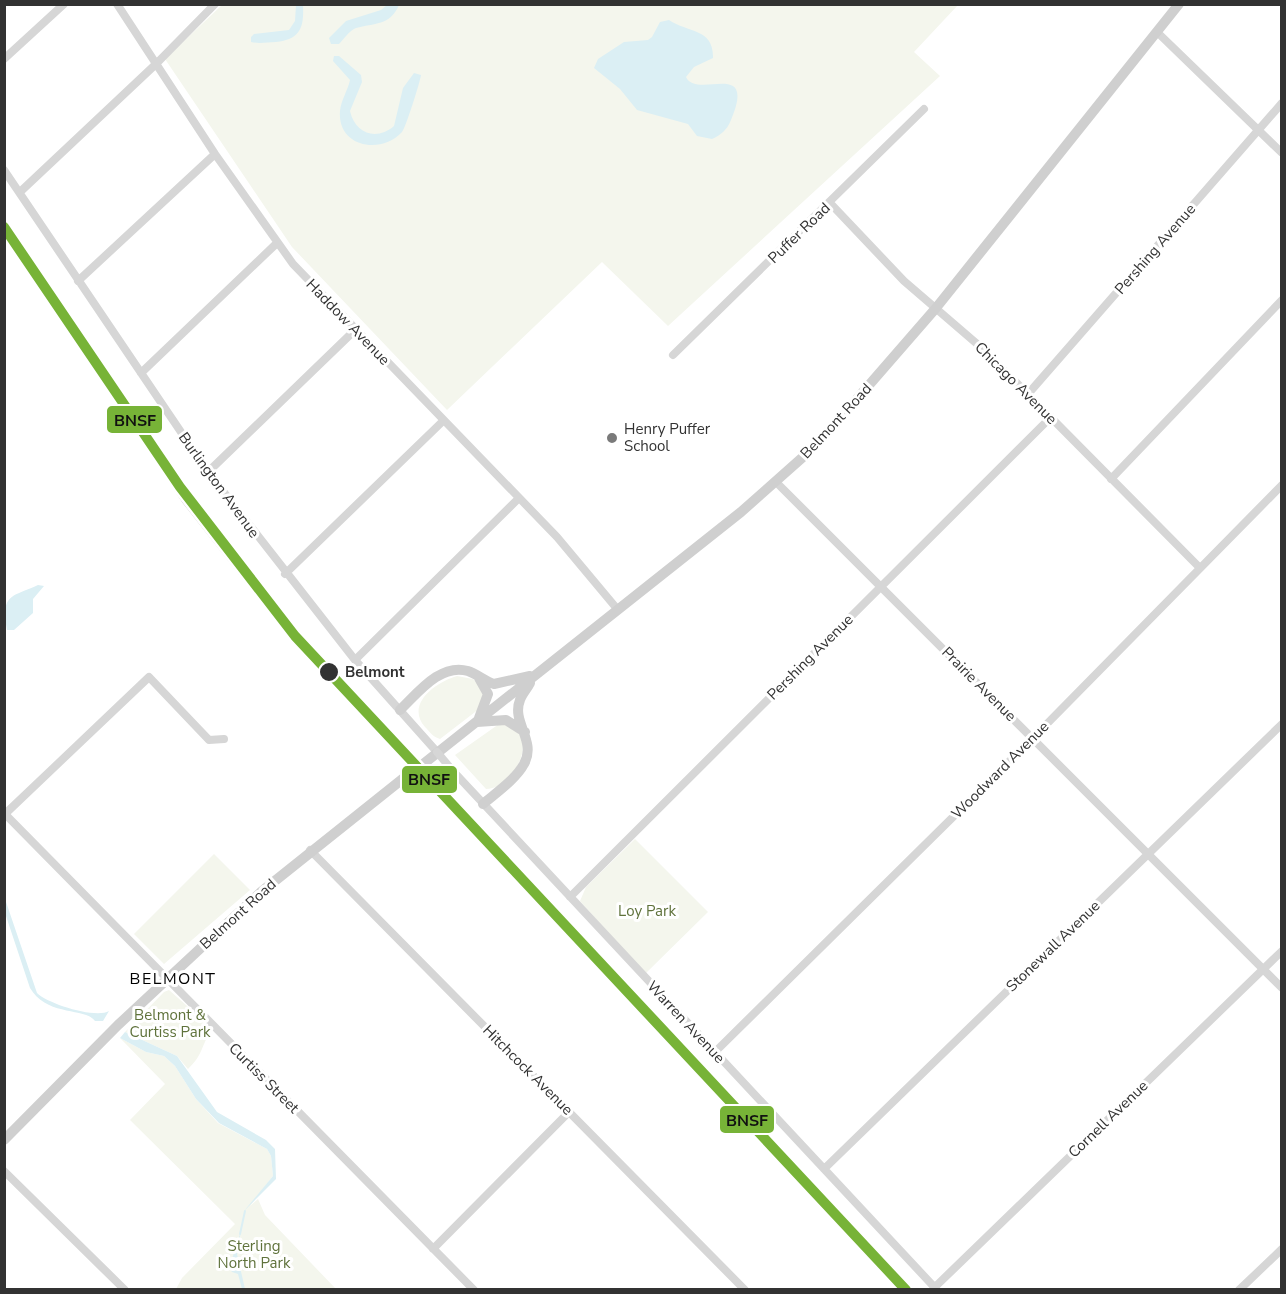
<svg xmlns="http://www.w3.org/2000/svg" width="1286" height="1294" font-family="'Nunito Sans',sans-serif">
  <style>
    .green { fill: #f4f6ed }
    .water { fill: #dbeff4 }
    .lines { fill: none; stroke-linecap: round; stroke-linejoin: round }
    .stream { stroke: #dbeff4; stroke-width: 2 }
    .secondary-tunnel { stroke: #d6d6d6; stroke-width: 10; stroke-dasharray: 10 5; stroke-linecap: butt }
    .street { stroke: #d6d6d6; stroke-width: 8 }
    .secondary { stroke: #cfcfcf; stroke-width: 10 }
    .rail-casing { stroke: #bebebe; stroke-width: 4.5 }
    .rail { stroke: #fff; stroke-width: 2; stroke-dasharray: 7; stroke-linecap: butt }
    .street-bridge { stroke: #d6d6d6; stroke-width: 8 }
    .rail-1-casing { stroke: #fff; stroke-width: 15 }
    .rail-1 { stroke: #77b337; stroke-width: 10 }
    .poi-dot { fill: #7a7a7a; stroke: #fff; stroke-width: 2 }
    .stop-dot { fill: #323232; stroke: #fff; stroke-width: 2 }
    .labels { text-anchor: middle; dominant-baseline: central; stroke-width: 6; stroke-linejoin: round; paint-order: stroke }
    .street-label { font-size: 15px; fill: #323232; stroke: #fff }
    .poi-label { font-size: 15px; fill: #323232; stroke: #fff; text-anchor: start }
    .stop-label { font-size: 15px; font-weight: bold; fill: #323232; stroke: #fff; text-anchor: start }
    .park-label { font-size: 15px; fill: #5f723b; stroke: #fff }
    .neighbourhood-label { font-size: 16px; letter-spacing: 1.5px; fill: #000; stroke: #fff }
    .line-badge { stroke: #fff; stroke-width: 2 }
    .pale-badge-label { font-size: 16px; text-anchor: middle; font-weight: bold; fill: #111 }
  </style>
  <rect width="100%" height="100%" fill="#fff"/>
  <!-- green -->
  <path class="green" d="M222 5H958L914 52 940 76 668 326 602 262 447 410 292 247 165 59Z
    M457 676 473 679 485 691 479 709 440 739C433 737 430 732 425 727 405 704 436 682 457 676Z
    M499 724C544 728 517 788 486 789L455 755Z
    M635 839 708 912 645 974 580 901 586 887Z
    M214 854 250 890 164 964 134 934Z
    M169 990 213 1029C200 1045 205 1053 188 1069L177 1056 125 1032 164 992Z
    M120 1038 146 1052 164 1056 175 1066 196 1099 218 1123 267 1149 271 1156 273 1176 250 1206 258 1199 265 1215 336 1289H176L182 1278 235 1224 130 1120 165 1084Z"/>
  <!-- water -->
  <path class="water" d="M296 5H303C304 27 301 39 276 42 268 42 260 44 251 42V37L254 34 289 30 295 21Z
    M387 5H399C390 26 374 23 356 28 349 31 344 39 339 44H331L329 38 346 21 381 10Z
    M669 20C688 33 714 28 713 58L694 67 686 77C697 100 757 58 731 120 727 130 721 135 712 139L697 136 688 124 637 110 620 89 594 68 598 59 624 42 648 40 652 37 660 22Z
    M334 56H339L361 75 362 82 350 111C355 134 377 141 394 126L403 88 414 73 421 75C420 82 406 127 402 132 381 155 337 147 340 111 341 100 348 90 350 80L333 61Z
    M38 585 44 586 33 599V613L14 630H7C0 593 13 597 38 585Z
    M4 896 37 993C48 1004 96 1019 109 1011L103 1021H95C85 1007 47 1017 30 988L5 913Z
    M125 1032 177 1056 217 1112 266 1140 275 1149 276 1179 244 1211 273 1176 271 1156 267 1149 219 1123 196 1099 175 1066 164 1056 146 1052 120 1038Z
    M241 1231 237 1254 245 1289H242L238 1274 232 1272 227 1265 228 1261 232 1259Z"/>
  <g class="lines">
    <!-- stream -->
    <path class="stream" d="M240 1234 245 1211"/>
    <!-- secondary-tunnel -->
    <path class="secondary-tunnel" d="M405 777 422 765"/>
    <!-- street -->
    <path class="street" d="M117 4 215 154 293 264 557 537 618 610
      M1157 32 1282 153
      M4 59 64 4
      M4 170 208 472 355 660 437 752
      M20 192 156 64 215 4
      M830 203 904 281 983 349 1199 567
      M78 281 215 154
      M673 355 924 109
      M141 373 277 243
      M1028 394 1282 103
      M208 472 355 330
      M1111 479 1282 300
      M777 483 1282 988
      M285 574 443 421
      M355 660 519 498
      M452 770 937 1290
      M4 813 474 1290
      M5 814 149 677 209 740 224 739
      M310 850 745 1290
      M570 897 1051 417
      M715 1052 1033 738 1282 485
      M824 1169 1282 724
      M4 1171 125 1290
      M433 1249 569 1112
      M935 1287 1282 951
      M1239 1290 1282 1249"/>
    <!-- secondary -->
    <path class="secondary" d="M479 678 488 694 479 718
      M400 710C418 693 440 663 468 671 477 674 485 681 494 684L530 676
      M477 722 506 720 525 732
      M422 765 741 512 803 457 836 423 936 308 1179 4
      M483 804C496 793 516 779 524 764 537 741 511 722 520 700 522 694 527 689 530 683
      M4 1140 118 1025 261 892 405 777"/>
    <!-- rail casing -->
    <g class="rail-casing">
      <path id="rail" d="M4 235 184 501 289 635 900 1290"/>
    </g>
    <!-- rail -->
    <use href="#rail" class="rail"/>
    <!-- street-bridge -->
    <path class="street-bridge" d="M437 752 452 770"/>
    <!-- rail-1 casing -->
    <g class="rail-1-casing">
      <path id="rail-1" d="M4 227 180 487 295 636 906 1290"/>
    </g>
    <!-- rail-1 -->
    <use href="#rail-1" class="rail-1"/>
  </g>
  <!-- markers -->
  <circle class="poi-dot" cx="612" cy="438" r="6"/>
  <circle class="stop-dot" cx="329" cy="672" r="10"/>
  <g class="labels">
    <!-- street labels -->
    <g class="street-label">
      <text transform="translate(799 233) rotate(-44)">Puffer Road</text>
      <text transform="translate(1155 249) rotate(-49)">Pershing Avenue</text>
      <text transform="translate(348 322) rotate(46)">Haddow Avenue</text>
      <text transform="translate(1016 383) rotate(45)">Chicago Avenue</text>
      <text transform="translate(836 421) rotate(-47)">Belmont Road</text>
      <text transform="translate(219 485) rotate(54)">Burlington Avenue</text>
      <text transform="translate(810 657) rotate(-45)">Pershing Avenue</text>
      <text transform="translate(979 684) rotate(45)">Prairie Avenue</text>
      <text transform="translate(1000 770) rotate(-45)">Woodward Avenue</text>
      <text transform="translate(238 914) rotate(-42)">Belmont Road</text>
      <text transform="translate(1053 946) rotate(-44)">Stonewall Avenue</text>
      <text transform="translate(686 1022) rotate(47)">Warren Avenue</text>
      <text transform="translate(528 1070) rotate(45)">Hitchcock Avenue</text>
      <text transform="translate(264 1078) rotate(45)">Curtiss Street</text>
      <text transform="translate(1108 1119) rotate(-44)">Cornell Avenue</text>
    </g>
    <!-- poi labels -->
    <g class="poi-label">
      <text x="624" y="429">Henry Puffer<tspan x="624" dy="17">School</tspan></text>
    </g>
    <!-- stop labels -->
    <g class="stop-label">
      <text x="345" y="672">Belmont</text>
    </g>
    <!-- park labels -->
    <g class="park-label">
      <text x="647" y="911">Loy Park</text>
      <text x="170" y="1015">Belmont &amp;<tspan x="170" dy="17">Curtiss Park</tspan></text>
      <text x="254" y="1246">Sterling<tspan x="254" dy="17">North Park</tspan></text>
    </g>
    <!-- neighbourhood labels -->
    <g class="neighbourhood-label">
      <text x="173" y="979">BELMONT</text>
    </g>
  </g>
  <g class="line-badge">
    <rect x="106" y="405" width="57" height="29" rx="6" fill="#77b337"/>
    <rect x="401" y="765" width="57" height="29" rx="6" fill="#77b337"/>
    <rect x="719" y="1105" width="56" height="29" rx="6" fill="#77b337"/>
  </g>
  <g class="pale-badge-label">
    <text x="135" y="426">BNSF</text>
    <text x="429" y="785">BNSF</text>
    <text x="747" y="1126">BNSF</text>
  </g>
  <!-- border -->
  <rect width="1286" height="1294" fill="none" stroke="#323232" stroke-width="12"/>
</svg>
